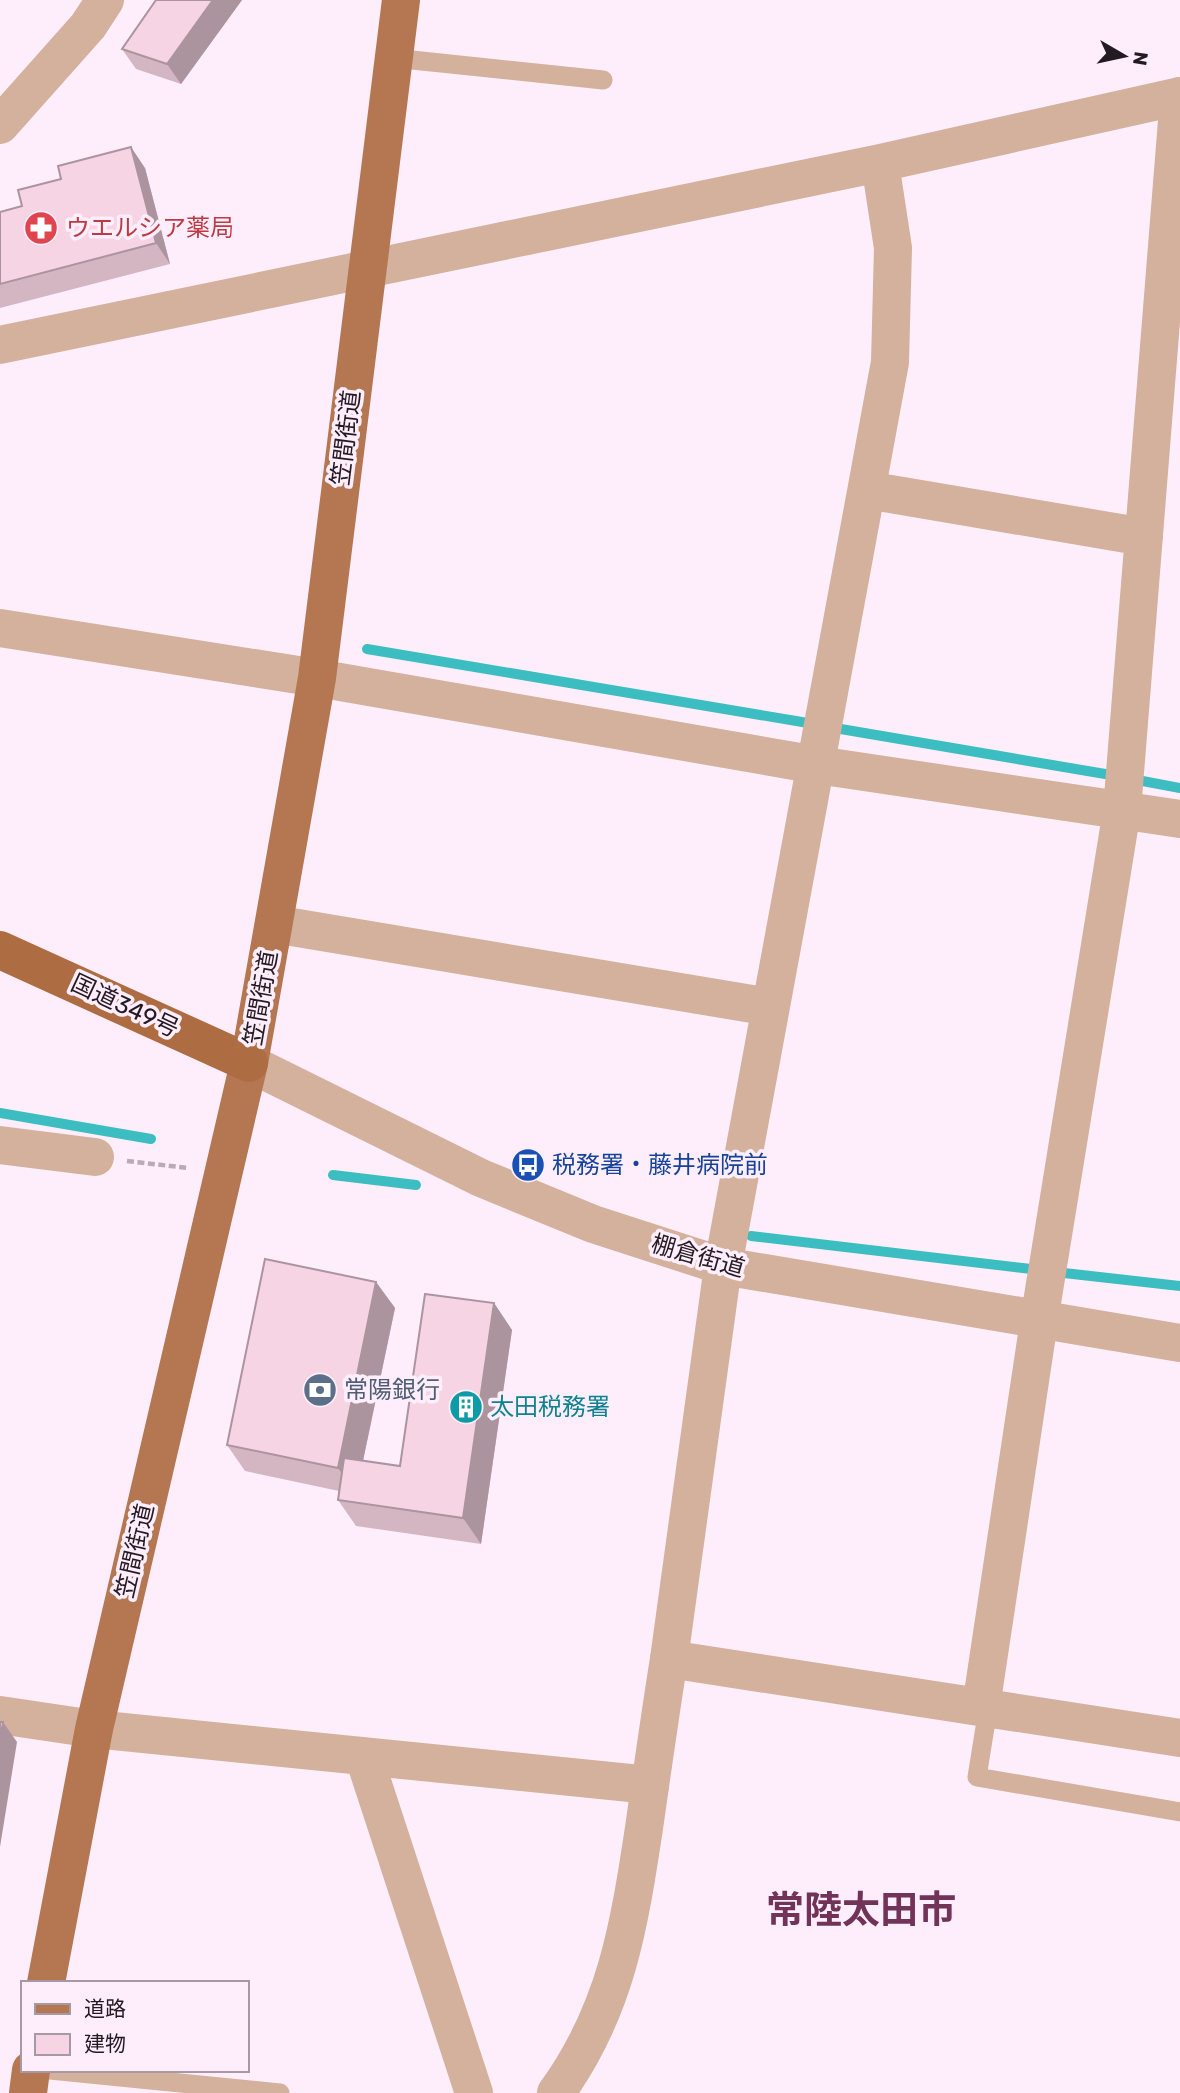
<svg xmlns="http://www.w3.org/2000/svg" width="1180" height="2093" font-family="Rubik,'Noto Sans JP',sans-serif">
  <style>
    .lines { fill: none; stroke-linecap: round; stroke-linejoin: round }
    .stream { stroke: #3cbdc1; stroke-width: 10 }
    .path { stroke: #b8aab6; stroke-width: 4.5; stroke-dasharray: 7 3.5; stroke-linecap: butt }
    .service { stroke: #d3b19c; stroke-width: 19 }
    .minor { stroke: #d3b19c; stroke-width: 38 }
    .tertiary { stroke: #d3b19c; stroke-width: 38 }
    .primary { stroke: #b47751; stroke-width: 38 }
    .trunk { stroke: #ae6c42; stroke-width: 38 }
    .wall { fill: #d4b6c3 }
    .shaded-wall { fill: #ac949f }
    .building { fill: #f6d4e3; stroke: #ac949f; stroke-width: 2 }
    .labels { text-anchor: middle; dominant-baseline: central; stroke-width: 7; stroke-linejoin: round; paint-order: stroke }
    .health-label { font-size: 24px; fill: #be3a42; stroke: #feeefc; text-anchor: start }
    .street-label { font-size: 24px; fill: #231a22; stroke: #feeefc }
    .transit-label { font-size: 24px; fill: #164399; stroke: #feeefc; text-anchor: start }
    .service-label { font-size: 24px; fill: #4e5e75; stroke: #feeefc; text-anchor: start }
    .culture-label { font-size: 24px; fill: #0d838f; stroke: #feeefc; text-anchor: start }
    .town-label { font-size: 38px; font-weight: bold; fill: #723358; stroke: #feeefc }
  </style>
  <rect width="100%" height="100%" fill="#feeefc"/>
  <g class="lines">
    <!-- stream -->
    <path class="stream" d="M367 649 814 724
      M829 727 1117 776
      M1132 779 1180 788
      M0 1113 151 1139
      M333 1175 416 1185
      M751 1236 1040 1270
      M1055 1272 1180 1286"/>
    <!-- path -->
    <path class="path" d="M127 1161 188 1168"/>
    <!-- service -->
    <path class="service" d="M393 58 603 80
      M988 1709 977 1777 1180 1812
      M50 2070 280 2093"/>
    <!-- minor -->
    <path class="minor" d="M0 125 88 26 105 0
      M0 345 880 163 1180 96
      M867 490 1144 537
      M0 628 317 678 817 765 1180 819
      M274 924 770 1007
      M0 1145 95 1157
      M669 1659 723 1266 890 362 893 248 880 163
      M981 1707 1039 1321 1122 810 1179 96
      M0 1715 94 1729 650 1785
      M364 1757 474 2093"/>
    <!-- tertiary -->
    <path class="tertiary" d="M249 1063 481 1178 593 1224 723 1266 1180 1343
      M556 2093C616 2010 629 1927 644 1828 652 1772 660 1715 669 1659L1180 1738"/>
    <!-- primary -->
    <path class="primary" d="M46 1983 94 1729 249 1063 317 678 401 0
      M28 2093 31 2070"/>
    <!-- trunk -->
    <path class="trunk" d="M0 950 249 1063"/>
  </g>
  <!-- wall -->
  <path class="wall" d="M156 0H242L181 84 136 69 122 49Z
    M145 168 170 264 0 308V212L22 206Z
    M376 1282 395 1308 363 1461 400 1466 494 1303 512 1330 481 1544 356 1526 338 1500 339 1491 245 1471 227 1445Z"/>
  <!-- shaded-wall -->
  <path class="shaded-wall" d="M213 0H242L181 84 167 64Z
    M131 147 145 168 170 264 156 243Z
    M376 1282 395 1308 356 1494 338 1468Z
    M494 1303 512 1330 481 1544 463 1518Z
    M3 1722 17 1742 0 1847V1741Z"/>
  <!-- building -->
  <path class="building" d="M156 0H213L167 64 122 49Z
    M131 147 156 243 0 284V212L22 206 18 190 61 179 58 166Z
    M265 1259 376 1282 338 1468 227 1445Z
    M425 1294 494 1303 463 1518 338 1500 344 1458 400 1466Z
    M0 1722H3L0 1741Z"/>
  <!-- icons -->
  <defs>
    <g id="pharmacy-disc" transform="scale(1.75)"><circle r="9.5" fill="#e0444e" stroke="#feeefc"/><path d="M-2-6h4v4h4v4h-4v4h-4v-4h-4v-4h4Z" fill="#fff"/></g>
    <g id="bus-disc" transform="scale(1.75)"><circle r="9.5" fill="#1a4fb4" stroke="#feeefc"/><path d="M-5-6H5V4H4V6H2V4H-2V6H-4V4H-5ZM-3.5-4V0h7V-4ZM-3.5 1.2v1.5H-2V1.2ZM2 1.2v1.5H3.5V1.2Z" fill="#fff"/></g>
    <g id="bank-disc" transform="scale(1.75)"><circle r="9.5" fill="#5c6f8a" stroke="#feeefc"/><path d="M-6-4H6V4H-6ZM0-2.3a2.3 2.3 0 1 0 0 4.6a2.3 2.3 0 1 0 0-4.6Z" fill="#fff"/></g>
    <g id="building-disc" transform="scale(1.75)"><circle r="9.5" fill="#0f9aa8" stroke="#feeefc"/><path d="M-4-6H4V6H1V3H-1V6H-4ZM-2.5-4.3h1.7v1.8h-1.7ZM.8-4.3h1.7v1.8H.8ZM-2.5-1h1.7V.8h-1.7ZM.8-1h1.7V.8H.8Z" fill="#fff"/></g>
  </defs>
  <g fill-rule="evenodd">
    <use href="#pharmacy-disc" x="41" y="228"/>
    <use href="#bus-disc" x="528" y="1165"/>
    <use href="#bank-disc" x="320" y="1390"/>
    <use href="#building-disc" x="466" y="1407"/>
  </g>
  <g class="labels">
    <!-- health labels -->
    <g class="health-label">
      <text x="66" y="228">ウエルシア薬局</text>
    </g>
    <!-- street labels -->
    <g class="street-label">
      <text transform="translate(346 438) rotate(-83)">笠間街道</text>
      <text transform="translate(261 998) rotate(-80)">笠間街道</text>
      <text transform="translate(125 1006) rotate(25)">国道349号</text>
      <text transform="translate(698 1256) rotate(16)">棚倉街道</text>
      <text transform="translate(135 1551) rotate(-77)">笠間街道</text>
    </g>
    <!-- transit labels -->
    <g class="transit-label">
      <text x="552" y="1165">税務署・藤井病院前</text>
    </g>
    <!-- service labels -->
    <g class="service-label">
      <text x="344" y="1390">常陽銀行</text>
    </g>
    <!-- culture labels -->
    <g class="culture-label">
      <text x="490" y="1407">太田税務署</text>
    </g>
    <!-- town labels -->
    <g class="town-label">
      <text x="861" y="1910">常陸太田市</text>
    </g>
  </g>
  <!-- legend -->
  <rect x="21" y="1981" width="228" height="91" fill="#feeefc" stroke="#a699a5" stroke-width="2"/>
  <rect x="35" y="2004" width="35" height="10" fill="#b47751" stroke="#a699a5" stroke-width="2"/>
  <text x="84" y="2016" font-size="21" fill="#231a22">道路</text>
  <rect x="35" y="2034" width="35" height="21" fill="#f6d4e3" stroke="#a699a5" stroke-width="2"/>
  <text x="84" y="2051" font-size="21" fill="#231a22">建物</text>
  <!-- north arrow -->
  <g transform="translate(1124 56) rotate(99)" stroke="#feeefc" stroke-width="5" paint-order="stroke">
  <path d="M0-5L12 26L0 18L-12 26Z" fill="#231a22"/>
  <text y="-10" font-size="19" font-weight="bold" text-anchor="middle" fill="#231a22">N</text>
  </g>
</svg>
